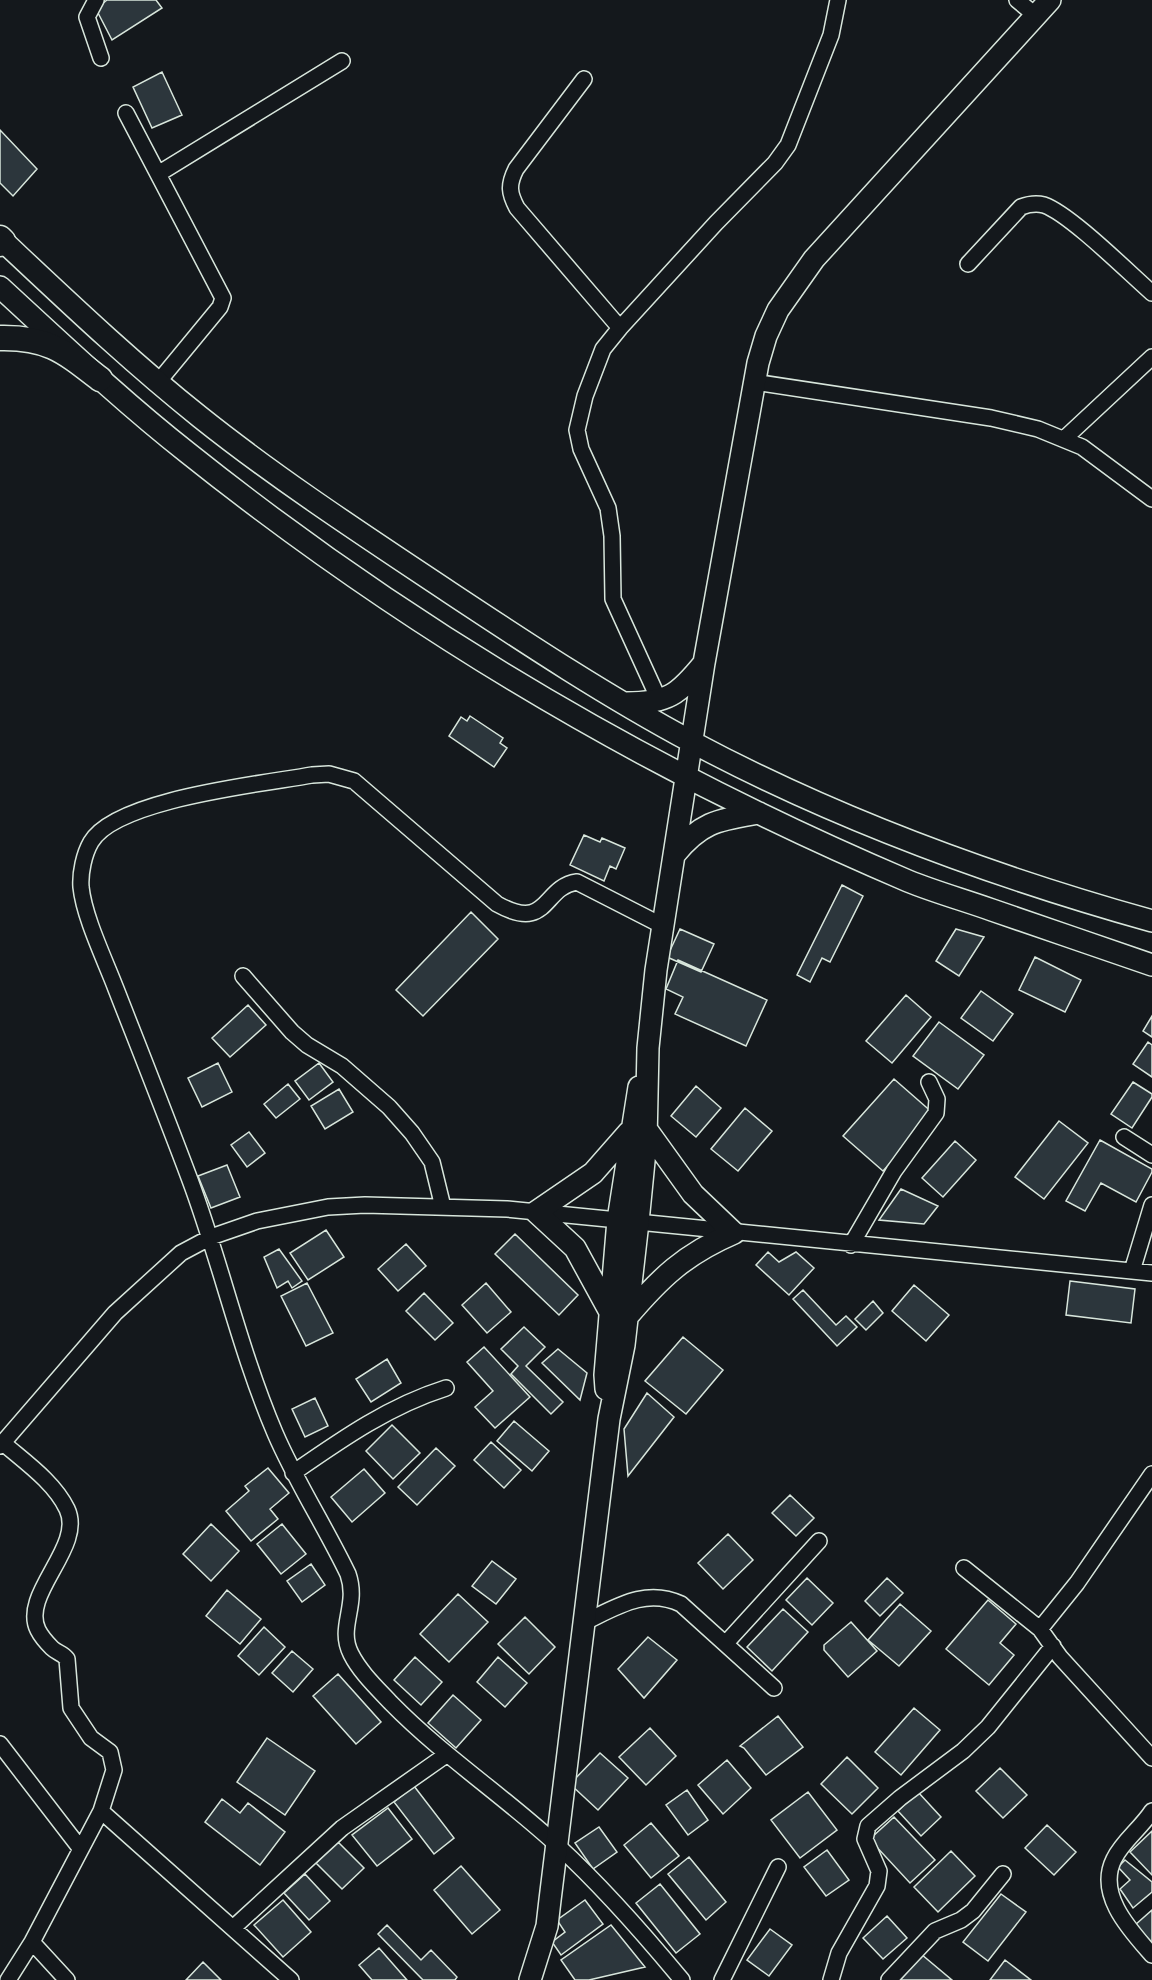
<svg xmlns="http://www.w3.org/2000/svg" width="1152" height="1980" font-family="'Varela Round',sans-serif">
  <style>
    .building { fill: #2c363c; stroke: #d8e6dc; stroke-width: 1.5 }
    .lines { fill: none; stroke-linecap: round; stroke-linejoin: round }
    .street-casing { stroke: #d8e6dc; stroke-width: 18 }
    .secondary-casing { stroke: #d8e6dc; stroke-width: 24 }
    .primary-casing { stroke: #d8e6dc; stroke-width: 27 }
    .street { stroke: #14181c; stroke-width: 15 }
    .secondary { stroke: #14181c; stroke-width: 21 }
    .primary { stroke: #14181c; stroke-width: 24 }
  </style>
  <rect width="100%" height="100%" fill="#14181c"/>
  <!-- building -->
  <path class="building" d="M107 0H156L162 8 112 40 96 9Z
    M162 72 182 115 152 128 133 87Z
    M0 130 37 169 13 196 0 183Z
    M470 716 503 738 500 743 507 748 494 767 449 736 461 717 467 721Z
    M584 835 600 842 602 838 625 848 616 869 610 866 604 881 570 865Z
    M842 885 863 896 830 962 822 958 810 982 797 975Z
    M471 912 498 939 423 1016 396 990Z
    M680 929 714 944 701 972 667 957Z
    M956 929 984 937 959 976 936 961Z
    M1035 957 1081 980 1065 1012 1019 990Z
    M678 960 767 1000 746 1046 675 1014 683 997 666 989Z
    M981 991 1013 1014 993 1041 961 1018Z
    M906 995 931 1017 892 1063 866 1041Z
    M248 1005 266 1025 230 1057 212 1038Z
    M1152 1016V1037L1143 1031Z
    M939 1022 984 1055 958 1089 913 1056Z
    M1148 1042 1152 1045V1077L1133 1064Z
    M218 1063 232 1092 202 1107 188 1078Z
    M319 1063 333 1082 309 1100 295 1081Z
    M894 1079 934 1114 883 1171 843 1136Z
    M1133 1082 1152 1094V1097L1132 1128 1111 1114Z
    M288 1084 300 1099 276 1118 264 1104Z
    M696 1086 721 1108 696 1137 671 1116Z
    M339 1089 353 1112 325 1129 311 1106Z
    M745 1108 772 1131 738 1171 711 1149Z
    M1059 1121 1088 1143 1044 1199 1015 1177Z
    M249 1132 265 1153 247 1167 231 1145Z
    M1100 1140 1152 1169V1172L1136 1202 1101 1183 1085 1211 1066 1201Z
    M955 1141 976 1160 943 1197 922 1178Z
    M227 1165 240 1197 211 1208 198 1176Z
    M901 1189 938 1206 924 1224 879 1220Z
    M326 1230 344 1257 308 1280 290 1253Z
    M515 1234 578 1295 559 1315 495 1254Z
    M406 1244 426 1266 398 1291 378 1269Z
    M279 1249 302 1281 292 1288 288 1281 277 1288 264 1257Z
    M768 1252 779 1262 796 1252 814 1268 789 1295 756 1265Z
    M1070 1281 1135 1289 1131 1323 1066 1315Z
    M307 1283 333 1333 306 1346 281 1296Z
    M486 1283 511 1312 487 1333 462 1305Z
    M914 1285 949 1315 926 1341 892 1311Z
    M803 1290 836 1325 846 1316 857 1327 837 1346 793 1299Z
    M424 1293 453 1323 435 1340 406 1311Z
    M873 1301 883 1313 866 1330 855 1319Z
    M524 1327 545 1347 526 1366 563 1402 551 1414 511 1374 518 1366 501 1349Z
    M683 1337 723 1370 686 1414 645 1381Z
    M484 1347 530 1397 495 1428 475 1407 493 1391 467 1362Z
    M558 1349 587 1373 580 1400 542 1363Z
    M387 1359 401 1383 371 1402 356 1379Z
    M647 1393 674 1417 628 1476 624 1429Z
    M315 1398 328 1426 305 1437 292 1409Z
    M514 1421 549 1451 532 1471 497 1441Z
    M392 1425 420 1453 393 1479 366 1451Z
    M491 1442 521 1470 504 1488 474 1460Z
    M436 1448 455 1466 417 1505 398 1487Z
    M268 1468 289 1493 270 1509 278 1519 251 1541 226 1511 249 1491 245 1486Z
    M364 1469 385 1493 352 1522 331 1497Z
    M790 1495 814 1518 796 1536 772 1513Z
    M211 1524 239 1551 211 1581 183 1554Z
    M282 1524 306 1554 281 1574 257 1544Z
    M728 1534 753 1560 723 1589 698 1563Z
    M492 1561 516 1579 496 1604 472 1586Z
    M311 1564 325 1585 302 1602 287 1581Z
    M807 1578 833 1603 812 1625 786 1600Z
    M887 1578 903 1593 880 1616 865 1601Z
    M227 1590 261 1619 240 1644 206 1616Z
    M458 1594 488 1622 449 1662 420 1634Z
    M988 1600 1016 1624 1000 1643 1014 1655 989 1685 946 1649Z
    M900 1604 931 1631 899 1666 868 1640Z
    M783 1609 808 1632 772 1671 747 1647Z
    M525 1617 555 1647 529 1674 498 1644Z
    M851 1622 877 1651 848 1677 824 1650V1645Z
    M264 1627 285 1647 259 1675 238 1656Z
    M648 1637 677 1660 644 1698 618 1669Z
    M292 1651 313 1669 293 1692 272 1673Z
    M415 1657 442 1682 421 1705 394 1680Z
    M498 1657 527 1683 505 1707 477 1682Z
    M338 1674 381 1722 356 1744 313 1696Z
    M453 1695 481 1720 456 1748 428 1723Z
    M914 1708 940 1730 901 1775 875 1752Z
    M778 1716 803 1747 766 1775 744 1748 740 1746Z
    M650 1728 676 1756 646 1785 619 1757Z
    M267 1738 315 1771 285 1815 237 1782Z
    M600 1753 628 1778 598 1810 570 1784Z
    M847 1757 878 1788 852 1814 821 1784Z
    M727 1760 751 1788 723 1814 698 1785Z
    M1000 1768 1027 1795 1003 1818 976 1791Z
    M414 1786 454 1838 434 1854 394 1802Z
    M687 1790 708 1820 688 1835 666 1805Z
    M808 1792 837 1830 800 1858 771 1820Z
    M918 1792 941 1817 921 1836 898 1811Z
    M222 1799 240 1813 248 1803 285 1832 260 1865 205 1822Z
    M388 1808 412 1839 377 1866 352 1835Z
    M894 1817 935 1860 910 1883 872 1842 871 1838Z
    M651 1823 679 1856 651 1878 624 1845Z
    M1047 1825 1076 1852 1054 1875 1025 1848Z
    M599 1827 617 1852 593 1869 575 1843Z
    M1152 1831V1875L1130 1852Z
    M338 1842 364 1868 342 1889 316 1863Z
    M827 1850 849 1880 826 1896 804 1867Z
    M951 1851 975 1876 938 1912 914 1887Z
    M689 1857 726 1902 706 1920 668 1874Z
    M1125 1860 1152 1882V1892L1133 1908 1120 1889 1130 1880 1118 1867Z
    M461 1866 500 1910 472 1934 434 1890Z
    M305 1874 330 1901 309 1920 284 1893Z
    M660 1884 700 1934 676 1953 636 1903Z
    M1001 1894 1026 1912 988 1961 963 1942Z
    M283 1900 311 1932 283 1957 254 1925Z
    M585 1900 603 1924 561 1955 552 1942 565 1932 557 1920Z
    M1152 1910V1945L1135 1925Z
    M887 1916 907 1938 883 1959 863 1938Z
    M387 1925 421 1960 431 1950 457 1977 455 1980H423L378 1934Z
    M611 1925 645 1967 589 1980H575L561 1960Z
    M770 1929 792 1945 769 1976 747 1960Z
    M379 1948 407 1980H372L359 1965Z
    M921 1954 952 1980H900Z
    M1005 1960 1031 1980H990Z
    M203 1962 221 1980H186Z"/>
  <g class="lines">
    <!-- street casing -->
    <g class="street-casing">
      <path id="street" d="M96 0 87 17 101 58
        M1017 0 1035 15
        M584 79 516 169C508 185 509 193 517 208L620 328
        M126 113 223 298 220 307 159 381
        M158 174 342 61
        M968 264 1021 207C1029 204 1036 203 1044 205 1070 214 1128 272 1152 293
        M754 382 991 418 1038 429 1082 447 1152 499
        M1065 438 1152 357
        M660 702 613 599 612 536 608 508 581 449 577 430 585 396 603 349 620 328 716 223 775 163 788 145 831 35 838 0
        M663 926 577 882C542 887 549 933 497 904L354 781 329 774 312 775C262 784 116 799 91 842 84 854 80 873 81 887 84 917 105 960 116 989 141 1053 166 1116 190 1180 221 1263 240 1351 275 1433 296 1482 325 1526 348 1574 359 1606 337 1627 351 1654 360 1672 377 1688 391 1703 443 1756 504 1796 558 1846 603 1887 643 1933 682 1980
        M243 976 292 1032 307 1045 342 1066 389 1107 412 1133 432 1162 443 1207
        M1124 1137 1152 1155
        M851 1245 894 1171 936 1113 937 1099 929 1082
        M1132 1271 1152 1205
        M3 1443C25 1462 54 1482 67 1509 85 1547 20 1594 38 1630 41 1636 48 1644 52 1648 57 1653 63 1653 67 1659L71 1708 91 1738 110 1752 114 1770 101 1811
        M0 1446 115 1313 181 1253 211 1237 257 1221 328 1207 365 1205 507 1209 1152 1273
        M293 1473C342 1439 389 1406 446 1388
        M1152 1474 1077 1583 1040 1629 1060 1657 1152 1758
        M964 1568 1040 1629
        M583 1623C615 1608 645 1587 681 1604L774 1688
        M726 1643 819 1541
        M0 1744 80 1848
        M1152 1811C1141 1828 1122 1842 1114 1859 1096 1895 1131 1931 1152 1955
        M233 1928 342 1828 446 1755
        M32 1942 67 1980
        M8 1980 32 1942 101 1811 291 1980
        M722 1980 778 1867
        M831 1980 839 1953 877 1886 879 1871 865 1839 868 1826 900 1798 963 1751 988 1727 1053 1646
        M889 1980 935 1931 961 1920 973 1911 1003 1874"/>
    </g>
    <!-- secondary casing -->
    <g class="secondary-casing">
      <path id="secondary" d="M3 241C67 301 131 362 200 417 279 480 365 536 449 592 529 645 608 697 692 742 836 819 995 877 1152 921
        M0 287C61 343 122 401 188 453 407 628 651 772 908 881 935 892 964 900 992 910 1045 928 1099 947 1152 965
        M626 703C668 703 678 695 704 663
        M675 854C702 821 719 820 759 813
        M610 1312 575 1248 536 1212 593 1173 629 1132
        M627 1317C660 1278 685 1254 734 1233L693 1194 647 1130
        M606 1389 605 1375 618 1220 639 1087
        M530 1980 547 1926 550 1900 609 1419 624 1345 638 1222 646 1141 648 1048 656 970 704 663 758 363 766 336 778 310 814 259 1050 0"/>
    </g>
    <!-- primary casing -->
    <g class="primary-casing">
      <path id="primary" d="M0 238 3 241 0 244
        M0 338C48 337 64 351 100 379"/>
    </g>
    <!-- street -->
    <use href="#street" class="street"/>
    <!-- secondary -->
    <use href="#secondary" class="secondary"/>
    <!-- primary -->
    <use href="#primary" class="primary"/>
  </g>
</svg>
